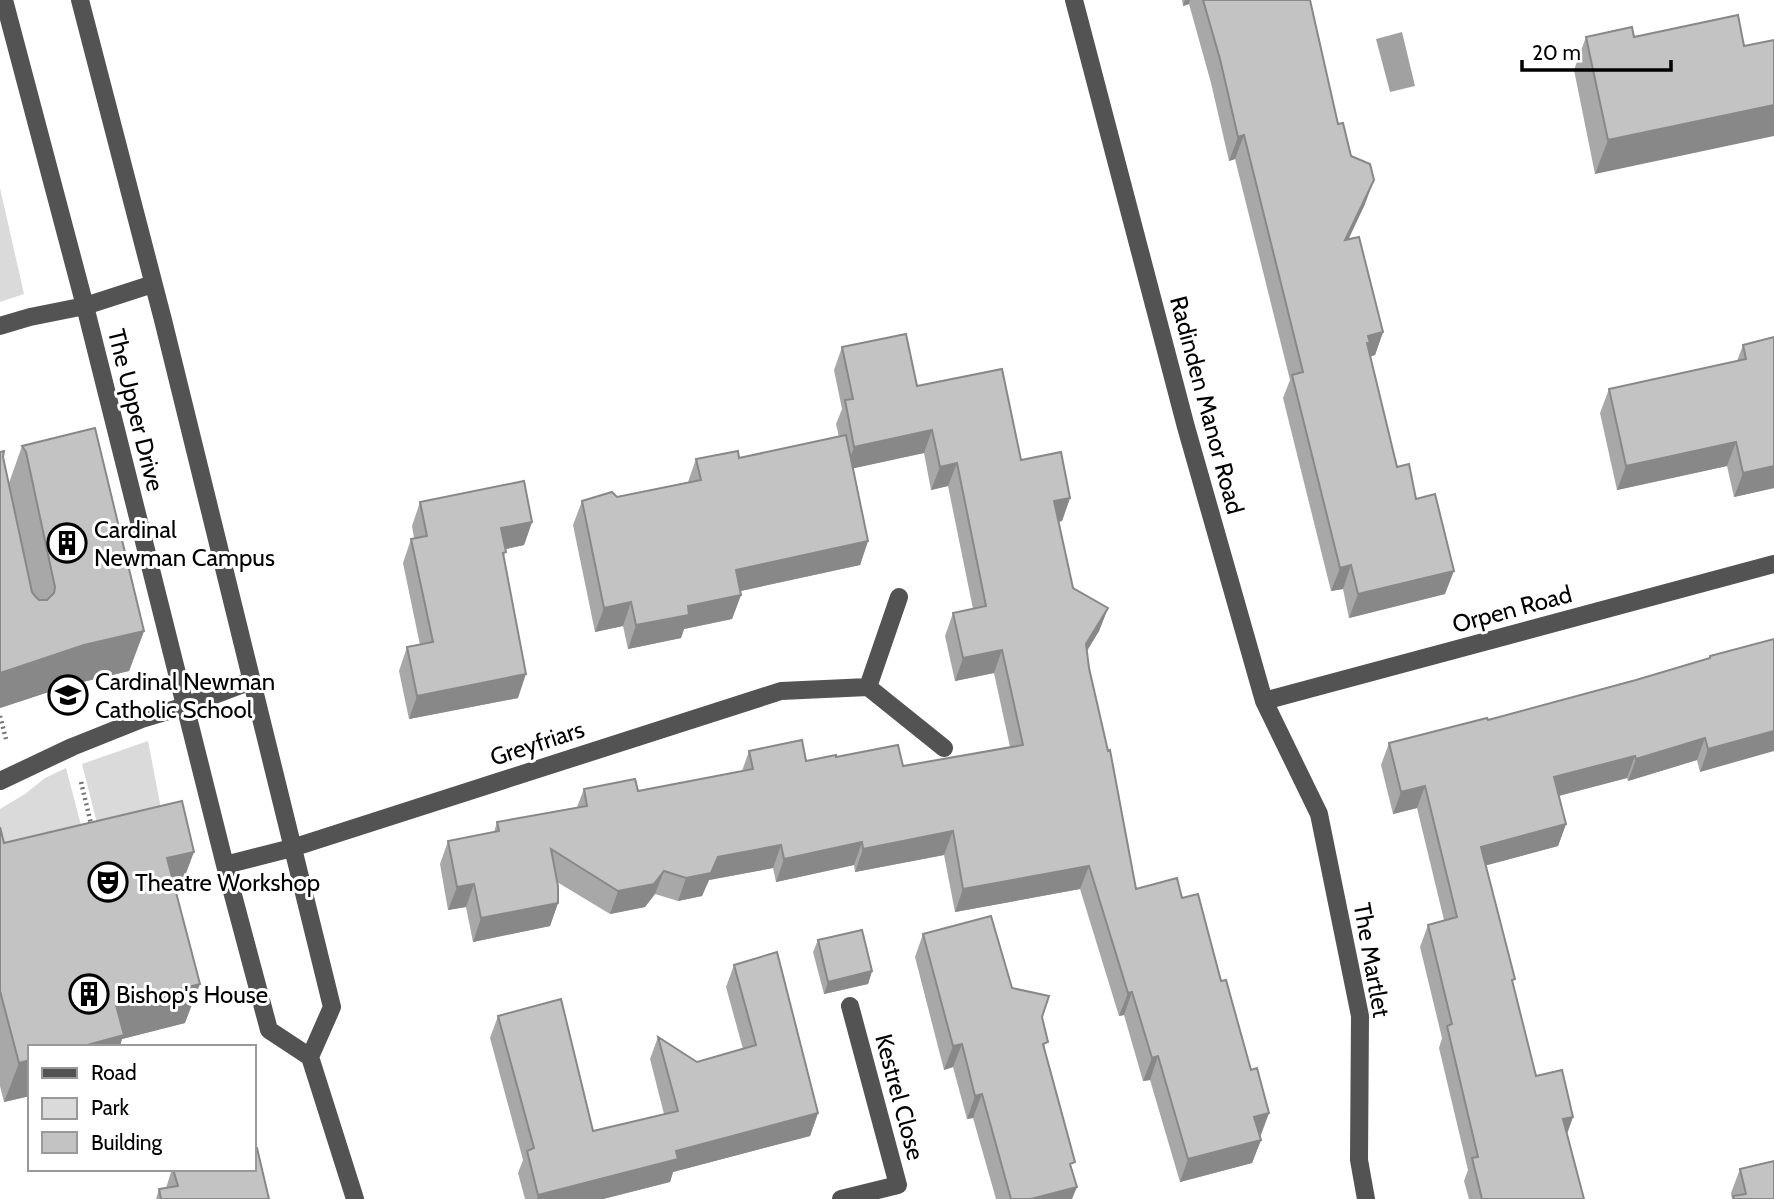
<svg xmlns="http://www.w3.org/2000/svg" width="1774" height="1199" font-family="Cabin,sans-serif">
  <style>
    .green { fill: #dadada }
    .water { fill: #a1a1a1 }
    .lines { fill: none; stroke-linecap: round; stroke-linejoin: round }
    .path { stroke: #757575; stroke-width: 4.5; stroke-dasharray: 2 3.5; stroke-linecap: butt }
    .minor { stroke: #535353; stroke-width: 18 }
    .wall { fill: #a8a8a8 }
    .shaded-wall { fill: #888 }
    .building { fill: #c3c3c3; stroke: #888; stroke-width: 2 }
    .labels { text-anchor: middle; dominant-baseline: central; stroke-width: 6; stroke-linejoin: round; paint-order: stroke }
    .street-label { font-size: 24px; fill: #000; stroke: #fff }
    .poi-label { font-size: 24px; fill: #000; stroke: #fff; text-anchor: start }
  </style>
  <rect width="100%" height="100%" fill="#fff"/>
  <!-- green -->
  <path class="green" d="M0 188 24 294 0 302Z
    M148 741 165 829 103 847 82 764Z
    M66 768 87 848 0 869V809L25 794 45 778Z"/>
  <!-- water -->
  <path class="water" d="M1402 32 1415 86 1390 92 1376 39Z"/>
  <g class="lines">
    <!-- path -->
    <path class="path" d="M0 716 6 739
      M81 782 92 828"/>
    <!-- minor -->
    <path class="minor" d="M4 0 85 306 225 865 269 1030 310 1057 355 1199
      M80 0 163 320 332 1007 310 1057
      M1074 0 1186 427 1264 701 1319 814 1360 1016 1359 1160 1366 1199
      M0 326 30 317 85 306 153 284
      M868 687 899 597
      M1264 701 1774 564
      M0 781 72 747 142 719 185 706 251 681
      M225 865 292 848 781 691 868 687 944 748
      M841 1199 898 1185 850 1006"/>
  </g>
  <!-- wall -->
  <path class="wall" d="M1182 0H1310L1338 124 1351 156 1365 204 1348 239 1383 332 1375 355 1370 357 1397 467 1416 499 1445 594 1349 618 1343 589 1331 591 1283 398 1290 380 1235 159 1229 161 1211 83 1189 4 1183 6Z
    M1586 37H1634L1744 46 1595 174 1574 70Z
    M1743 345 1774 488 1734 497 1727 466 1617 490 1600 413 1609 389 1737 361Z
    M842 347 917 386 1021 460 1070 498 1062 521 1058 522 1073 588 1108 608 1099 631 1087 651 1089 668 1136 889 1182 898 1221 981 1251 1070 1269 1113 1260 1137 1261 1140 1252 1163 1180 1182 1150 1080 1143 1081 1124 1015 1119 1016 1080 889 955 912 944 855 855 872 854 865 776 882 773 868 709 880 702 896 678 901 655 894 645 907 610 914 557 882 558 903 550 926 473 942 466 907 448 910 440 864 448 841 494 832 497 822 577 807 584 789 638 791 742 771 749 751 806 761 836 757 903 766 1010 747 994 673 955 681 945 636 953 613 973 609 948 486 931 490 924 453 853 468 868 541 860 565 740 591 741 595 732 619 684 629 681 638 628 649 623 626 595 632 573 525 582 501 617 497 688 482 696 459 739 458 839 437 836 424 842 409 834 370Z
    M22 446 144 631 129 671 70 685 0 708V452L3 457 9 483Z
    M420 502 532 522 524 545 505 549 504 557 518 698 409 719 399 671 407 647 420 645 403 563 411 539 414 538 412 526Z
    M1774 639 1700 772 1697 760 1628 781 1627 778 1559 796 1566 824 1558 846 1486 865 1513 983 1536 1076 1573 1117 1567 1134 1584 1199H1469L1464 1181 1468 1170 1439 1048 1442 1038 1420 947 1428 925 1444 920 1417 808 1393 814 1381 765 1389 743 1488 720 1636 680 1709 658 1710 656Z
    M0 827 4 843 179 892 176 893 185 1023 122 1039 30 1047V1096L4 1102 0 1086Z
    M923 934 1012 988 1042 1017 1045 1051 1072 1171V1199H996L973 1118 967 1119 953 1067 944 1070 915 957Z
    M818 940 872 971 868 984 824 994 813 952Z
    M734 965 818 1113 810 1136 673 1172 670 1182 603 1199H525L518 1173 523 1160 490 1038 498 1016 593 1131 664 1114 650 1059 658 1037 697 1062 743 1049 726 987Z
    M172 1169H254L269 1199H156L159 1189 166 1188Z
    M1740 1169 1774 1199H1732L1731 1193Z"/>
  <!-- shaded-wall -->
  <path class="shaded-wall" d="M1185 0H1190L1189 4 1183 6Z
    M1774 105V136L1595 174 1608 140Z
    M1244 135 1235 159 1229 161 1238 137Z
    M1374 180 1365 204 1337 264 1345 240Z
    M1383 332 1375 355 1364 358 1368 336Z
    M932 430 924 453 846 470 854 447Z
    M1736 442 1727 466 1617 490 1626 466Z
    M957 463 948 486 931 490 940 467Z
    M1774 466V488L1734 497 1743 473Z
    M1070 498 1062 521 1045 524 1054 501Z
    M532 522 524 545 493 552 501 528Z
    M868 541 860 565 727 594 736 570Z
    M1351 565 1343 589 1331 591 1340 568Z
    M1454 571 1445 594 1349 618 1358 594Z
    M741 595 732 619 684 629 681 638 628 649 636 625 688 606Z
    M631 602 623 626 595 632 604 608Z
    M1108 608 1099 631 1077 667 1086 644Z
    M144 631 129 671 70 685 0 708V673L84 645Z
    M1002 650 994 673 955 681 963 658Z
    M526 674 518 698 409 719 417 696Z
    M1774 731V751L1700 772 1708 749Z
    M1705 738 1697 760 1628 781 1636 759Z
    M1635 756 1627 778 1546 799 1554 777Z
    M1425 786 1417 808 1393 814 1401 792Z
    M1566 824 1558 846 1473 869 1481 847Z
    M953 831 944 855 855 872 863 849Z
    M862 842 854 865 776 882 784 859Z
    M781 845 773 868 709 880 702 896 678 901 686 878 718 857Z
    M194 852 179 892 153 898 167 858Z
    M1089 866 1080 889 955 912 963 889Z
    M664 871 655 894 645 907 610 914 618 891Z
    M474 884 466 907 448 910 457 887Z
    M558 903 550 926 473 942 481 918Z
    M872 971 868 984 824 994 828 982Z
    M200 984 185 1023 122 1039 120 1047H80L116 1005Z
    M1132 992 1124 1015 1119 1016 1128 993Z
    M962 1044 953 1067 944 1070 953 1046Z
    M1158 1056 1150 1080 1143 1081 1152 1058Z
    M30 1060V1096L4 1102 19 1063Z
    M982 1094 973 1118 967 1119 975 1096Z
    M818 1113 810 1136 673 1172 670 1182 603 1199H537L538 1195 676 1151Z
    M1269 1113 1260 1137 1246 1140 1254 1117Z
    M1573 1117 1565 1139 1563 1119Z
    M1261 1140 1252 1163 1180 1182 1188 1159Z
    M1077 1187 1072 1199H1031Z"/>
  <!-- building -->
  <path class="building" d="M1203 0H1310L1338 124 1343 123 1351 156 1370 164 1374 180 1345 240 1359 237 1383 332 1368 336 1370 343H1367L1397 467 1409 464 1416 499 1435 494 1454 571 1358 594 1351 565 1340 568 1292 375 1303 372 1244 135 1238 137 1220 59Z
    M1738 15 1744 46 1774 40V105L1608 140 1586 37 1632 27 1634 37Z
    M906 334 917 386 1002 369 1021 460 1061 452 1070 498 1054 501 1073 588 1108 608 1086 644 1089 668 1108 751 1110 750 1136 889 1177 878 1182 898 1198 894 1221 981 1226 980 1251 1070 1257 1068 1269 1113 1254 1117 1261 1140 1188 1159 1158 1056 1152 1058 1132 992 1128 993 1089 866 963 889 953 831 863 849 862 842 784 859 781 845 718 857 711 873 686 878 664 871 654 884 618 891 551 849 558 886V903L481 918 474 884 457 887 448 841 499 831 497 822 587 806 584 789 635 779 638 791 753 769 749 751 802 740 806 761 836 755V757L898 745 903 766 1023 745 1002 650 963 658 953 613 986 606 957 463 940 467 932 430 854 447 845 400 853 399 842 347Z
    M1774 337V466L1743 473 1736 442 1626 466 1609 389 1746 359 1743 345Z
    M95 428 144 631 84 645 0 673V452L4 451 3 457 32 592 35 596 39 600H47L54 593 55 587 26 452 22 446Z
    M846 435 868 541 736 570 741 595 688 606 689 615 636 625 631 602 604 608 582 501 612 492 617 497 701 480 696 459 738 451 739 458Z
    M524 481 532 522 501 528 506 552 503 553 526 674 417 696 407 647 433 642 411 539 427 536 420 502Z
    M1774 639V731L1708 749 1705 738 1636 759 1635 756 1554 777 1566 824 1481 847 1515 979 1512 980 1536 1076 1562 1070 1573 1117 1563 1119 1584 1199H1482L1472 1158 1478 1157 1447 1026 1452 1024 1428 925 1457 917 1425 786 1401 792 1389 743 1487 718 1488 720 1636 680 1710 658V656Z
    M182 801 194 852 167 858 200 984 116 1005 124 1035 80 1047H30V1060L19 1063 0 991V827L4 843Z
    M991 916 1012 988 1049 996 1042 1017 1048 1042 1043 1044 1075 1162 1070 1164 1077 1187 1031 1199H1011L982 1094 975 1096 962 1044 953 1046 923 934Z
    M862 930 872 971 828 982 818 940Z
    M777 952 818 1113 676 1151 678 1159 538 1195 527 1151 534 1148 498 1016 561 999 593 1131 678 1111 658 1037 697 1062 756 1045 734 965Z
    M254 1148H257L269 1199H161L159 1189 178 1186 173 1169H254Z
    M1774 1161V1199H1734L1733 1196 1746 1194 1740 1169Z"/>
  <!-- icons -->
  <defs>
    <g id="building-ring" transform="scale(2.0125)"><circle r="9.5" fill="#fff" stroke="#000" stroke-width="1.5"/><path d="M-4-6H4V6H1V3H-1V6H-4ZM-2.5-4.3h1.7v1.8h-1.7ZM.8-4.3h1.7v1.8H.8ZM-2.5-1h1.7V.8h-1.7ZM.8-1h1.7V.8H.8Z" fill="#000"/></g>
    <g id="school-ring" transform="scale(2.0125)"><circle r="9.5" fill="#fff" stroke="#000" stroke-width="1.5"/><path d="M0-5L7-2L0 1L-7-2ZM-4 1L0 2.5L4 1V4Q0 6-4 4Z" fill="#000"/></g>
    <g id="theatre-ring" transform="scale(2.0125)"><circle r="9.5" fill="#fff" stroke="#000" stroke-width="1.5"/><path d="M-5-5.5Q0-4 5-5.5V0Q5 5 0 6Q-5 5-5 0ZM-3.3-2.5H-1v1.5H-3.3ZM1-2.5H3.3v1.5H1ZM-2.8 1Q0 5.5 2.8 1Z" fill="#000"/></g>
  </defs>
  <g fill-rule="evenodd">
    <use href="#building-ring" x="67" y="543"/>
    <use href="#school-ring" x="68" y="695"/>
    <use href="#theatre-ring" x="108" y="882"/>
    <use href="#building-ring" x="89" y="994"/>
  </g>
  <g class="labels">
    <!-- street labels -->
    <g class="street-label">
      <text transform="translate(1207 405) rotate(75)">Radinden Manor Road</text>
      <text transform="translate(136 410) rotate(76)">The Upper Drive</text>
      <text transform="translate(1512 609) rotate(-15)">Orpen Road</text>
      <text transform="translate(537 743) rotate(-18)">Greyfriars</text>
      <text transform="translate(1372 960) rotate(80)">The Martlet</text>
      <text transform="translate(900 1097) rotate(75)">Kestrel Close</text>
    </g>
    <!-- poi labels -->
    <g class="poi-label">
      <text x="94" y="529">Cardinal<tspan x="94" dy="28">Newman Campus</tspan></text>
      <text x="95" y="681">Cardinal Newman<tspan x="95" dy="28">Catholic School</tspan></text>
      <text x="135" y="882">Theatre Workshop</text>
      <text x="116" y="994">Bishop's House</text>
    </g>
  </g>
  <!-- legend -->
  <rect x="28" y="1045" width="228" height="126" fill="#ffffff" stroke="#999999" stroke-width="2"/>
  <rect x="42" y="1068" width="35" height="10" fill="#535353" stroke="#999999" stroke-width="2"/>
  <text x="91" y="1080" font-size="21" fill="#000000">Road</text>
  <rect x="42" y="1098" width="35" height="21" fill="#dadada" stroke="#999999" stroke-width="2"/>
  <text x="91" y="1115" font-size="21" fill="#000000">Park</text>
  <rect x="42" y="1132" width="35" height="21" fill="#c3c3c3" stroke="#999999" stroke-width="2"/>
  <text x="91" y="1150" font-size="21" fill="#000000">Building</text>
  <!-- scale -->
  <path d="M1522 60v10h149v-10" fill="none" stroke="#000000" stroke-width="3.5"/>
  <text x="1532" y="60" font-size="21" fill="#000000" stroke="#ffffff" stroke-width="5" paint-order="stroke">20 m</text>
</svg>
